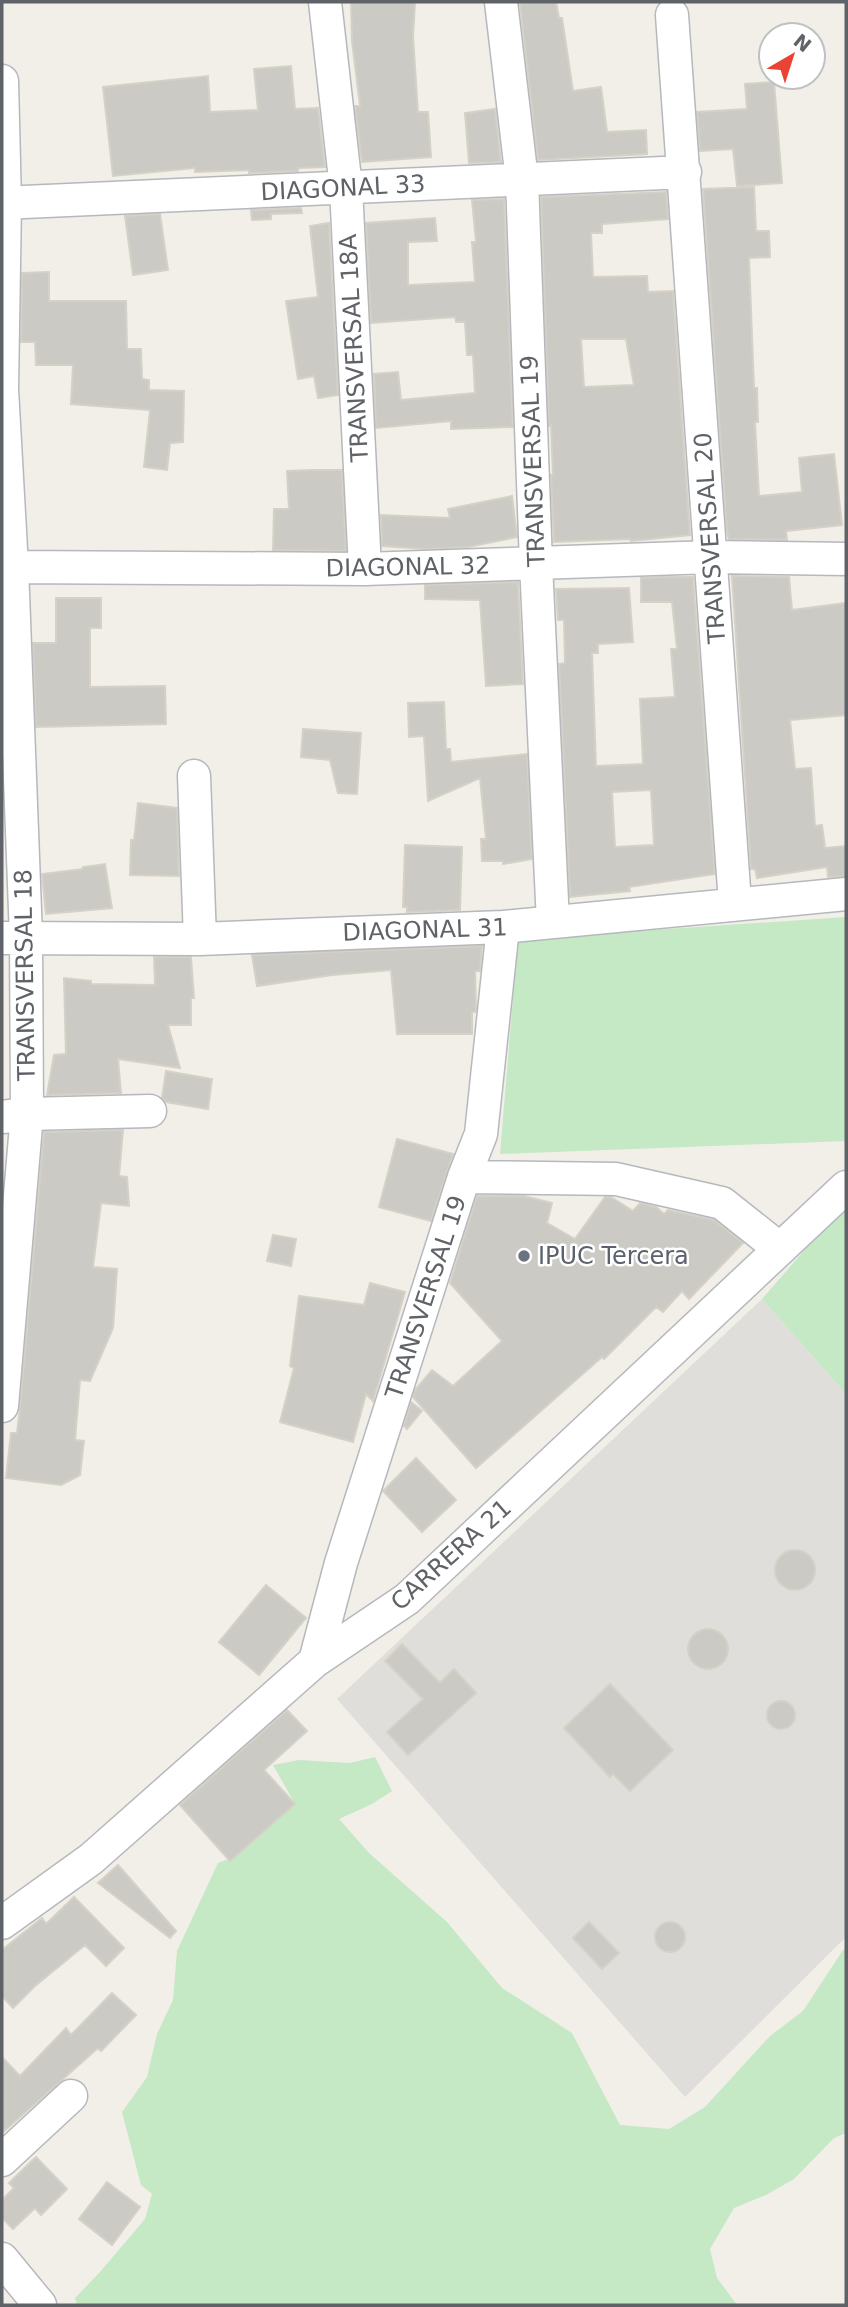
<svg xmlns="http://www.w3.org/2000/svg" width="848" height="2307" font-family="'DejaVu Sans',sans-serif">
  <style>
    .industrial { fill: #e0deda }
    .green { fill: #c5e8c5 }
    .building { fill: #cccac5; stroke: #d6d1c6; stroke-width: 2; fill-rule: evenodd }
    .lines { fill: none; stroke-linecap: round; stroke-linejoin: round }
    .minor-casing { stroke: #b5b8bc; stroke-width: 35 }
    .minor { stroke: #fff; stroke-width: 32 }
    .worship-dot { fill: #6b7280; stroke: #fff; stroke-width: 2.5 }
    .labels { text-anchor: middle; dominant-baseline: central; stroke-width: 5; stroke-linejoin: round; paint-order: stroke }
    .street-label { font-size: 24px; fill: #5f6368; stroke: #fff }
    .worship-label { font-size: 24px; fill: #5b616d; stroke: #fff; text-anchor: start }
  </style>
  <rect width="100%" height="100%" fill="#f1efe8"/>
  <!-- industrial -->
  <path class="industrial" d="M762 1299 846 1394V1937L685 2097 337 1699Z"/>
  <!-- green -->
  <path class="green" d="M846 917V1141L500 1154 518 939Z
    M846 1207V1394L762 1299 828 1223Z
    M375 1757 392 1791 372 1804 339 1819 369 1853 447 1922 502 1988 572 2033 620 2125 669 2129 705 2107 770 2036 803 2011 843 1950 846 1949V2133L834 2138 794 2179 766 2195 734 2208 710 2249 717 2278 737 2305H77L75 2298 100 2272 145 2219 152 2194 141 2185 122 2112 147 2077 157 2034 173 2000 177 1951 218 1863 234 1857 295 1804 273 1765 299 1760 350 1763Z"/>
  <!-- building -->
  <path class="building" d="M351 2H415L413 37 418 112H428L431 157 362 162 355 106H360L352 41Z
    M538 2H556L559 18H562L573 91 601 87 607 132 646 130 647 154 538 160 520 4Z
    M291 66 295 109 318 108 325 167 298 168V171L249 173V170L195 172V168L113 176 103 87 208 76 210 112 258 110 254 69Z
    M774 82 782 183 737 186 733 149 700 151 697 112 747 109 745 84Z
    M495 109 501 162 469 163 465 113Z
    M754 187 756 231H769L770 257 749 258 754 388H757L758 422H755L759 496 802 492 799 458 834 454 842 525 786 531 787 540 729 539 727 532 703 189Z
    M666 192 668 219 602 224V233H591L593 277 647 276 648 292 673 291 690 535 631 541 630 539 554 542 551 475H553L551 425 549 426 541 197ZM581 339H626L634 385 584 387Z
    M504 199 513 427 451 429V421L376 428 374 374 398 372 401 400 475 393 473 355H467L465 322H456L455 317 371 323 366 223 435 218 437 241 408 242V285L475 282 472 242H476L472 200Z
    M301 208 302 213 271 214V219L252 220 251 210Z
    M160 214 168 270 133 275 125 216Z
    M329 223 338 395 318 398 314 376 298 379 286 301 318 297 310 226Z
    M49 272V301H126L127 349H141L142 379 149 380V390L184 391 183 442 170 443 167 470 144 467 150 410 71 404 73 365H36L35 342H21L22 273Z
    M312 470H342L346 551 273 550 274 509H289L287 471Z
    M512 496 517 537 468 547 426 549 382 546 381 515 450 518 448 509Z
    M732 576 789 577 792 610 846 603V715L790 720 795 769 811 768 815 826 822 825 825 848 846 846V876L828 877 827 867 757 878 755 869H751Z
    M664 577H693L715 874 629 887 630 891 570 897 559 664 565 663 564 620H558L556 589 629 588 633 642 598 644V653H592L596 766 643 764 640 699 675 697 671 649H677L672 602H641V578ZM651 790 654 845 615 847 612 792Z
    M518 582 523 684 486 686 480 600 425 599V585Z
    M56 598H101V628H90V687L165 686 166 724 36 727 33 643H56Z
    M444 702 446 749H450L451 762 527 754 532 859 503 864V861H482L481 839H486L480 778 428 801 424 736 409 737 408 703Z
    M303 729 361 733 357 794 338 793 330 760 301 757Z
    M138 803 177 808 179 876 130 875 131 840H134Z
    M405 845 462 847 460 910 407 912V907H403Z
    M105 864 112 908 46 914 42 874 83 869V867Z
    M482 946 480 971H475L476 1009 475 1012H472V1034H397L391 970 332 975 257 986 252 955Z
    M154 957H191L194 998H191V1025H168L180 1068 118 1059 121 1093 47 1095 54 1055 66 1054 64 978 91 981V984L155 985Z
    M166 1071 212 1079 208 1109 166 1102 162 1098Z
    M123 1130 119 1176 127 1177 129 1206 101 1203 93 1267 117 1269 113 1328 90 1381 80 1380 75 1440 84 1441 80 1475 61 1485 6 1478 11 1433H17L20 1408 44 1132Z
    M397 1139 453 1154 431 1221 379 1207Z
    M477 1196H524L552 1203 547 1223 575 1239 605 1197H611L633 1211 640 1203 656 1207 664 1214 668 1210 714 1220 743 1243 689 1299 682 1291 663 1312 656 1307 604 1359 602 1357 476 1468 413 1397 415 1390 432 1370 453 1386 502 1341 450 1283Z
    M273 1235 296 1239 291 1266 267 1261Z
    M370 1283 405 1292 373 1401 366 1394 353 1442 280 1422 294 1368 290 1366 299 1296 364 1305Z
    M411 1402 422 1411 407 1429 404 1426Z
    M416 1458 456 1500 422 1532 383 1491Z
    M775 1570a20 20 0 1 1 40 0a20 20 0 1 1-40 0Z
    M266 1585 306 1618 259 1675 219 1642Z
    M688 1649a20 20 0 1 1 40 0a20 20 0 1 1-40 0Z
    M402 1644 440 1683 454 1669 476 1693 408 1755 387 1732 423 1699 385 1661Z
    M610 1684 673 1750 630 1791 613 1774 610 1777 564 1728Z
    M767 1715a14 14 0 1 1 28 0a14 14 0 1 1-28 0Z
    M287 1710 307 1731 264 1770 295 1804 230 1861 180 1805Z
    M118 1865 176 1931 170 1938 98 1883Z
    M74 1897 124 1948 106 1966 85 1945 35 1986 13 2008 2 1996V1950L42 1918 46 1924Z
    M589 1922 619 1953 602 1969 573 1938Z
    M655 1937a15 15 0 1 1 30 0a15 15 0 1 1-30 0Z
    M112 1993 136 2015 101 2051 98 2048 2 2133V2057L20 2076 66 2028 71 2035Z
    M36 2157 67 2189 41 2215 35 2208 13 2229 2 2218V2200L14 2188 9 2183Z
    M107 2182 140 2207 112 2245 79 2219Z"/>
  <g class="lines">
    <!-- minor casing -->
    <g class="minor-casing">
      <path id="minor" d="M325 2 346 188 365 569
        M501 2 522 180 536 564 553 922
        M672 15 735 903
        M2 81 5 203 2 389 12 567 26 937 27 1114 2 1406
        M2 203 685 172
        M12 567 365 569 711 557 846 559
        M194 776 200 939
        M2 938 200 939 503 927 846 894
        M2 1117 27 1114 150 1111
        M464 1177 616 1179 722 1203 780 1249
        M315 1661 341 1563 464 1177 481 1134 503 927
        M2 1923 91 1859 315 1661 407 1599 846 1187
        M2 2160 71 2096
        M2 2259 40 2305"/>
    </g>
    <!-- minor -->
    <use href="#minor" class="minor"/>
  </g>
  <!-- markers -->
  <circle class="worship-dot" cx="524" cy="1256" r="7"/>
  <g class="labels">
    <!-- street labels -->
    <g class="street-label">
      <text transform="translate(343 188) rotate(-3)">DIAGONAL 33</text>
      <text transform="translate(354 348) rotate(-93)">TRANSVERSAL 18A</text>
      <text transform="translate(533 461) rotate(-92)">TRANSVERSAL 19</text>
      <text transform="translate(710 538) rotate(-94)">TRANSVERSAL 20</text>
      <text transform="translate(408 567) rotate(-1)">DIAGONAL 32</text>
      <text transform="translate(425 930) rotate(-2)">DIAGONAL 31</text>
      <text transform="translate(25 975) rotate(-91)">TRANSVERSAL 18</text>
      <text transform="translate(426 1297) rotate(-72)">TRANSVERSAL 19</text>
      <text transform="translate(451 1555) rotate(-42)">CARRERA 21</text>
    </g>
    <!-- worship labels -->
    <g class="worship-label">
      <text x="538" y="1256">IPUC Tercera</text>
    </g>
  </g>
  <!-- border -->
  <rect width="848" height="2307" fill="none" stroke="#5f6368" stroke-width="7"/>
  <!-- north arrow -->
  <g transform="translate(792 56) rotate(39)"><circle r="33" fill="#ffffff" stroke="#bfc1c3" stroke-width="2"/>
  <path d="M0-5L12 26L0 18L-12 26Z" fill="#ea4335"/>
  <text y="-10" font-size="19" font-weight="bold" text-anchor="middle" fill="#5f6368">N</text>
  </g>
</svg>
